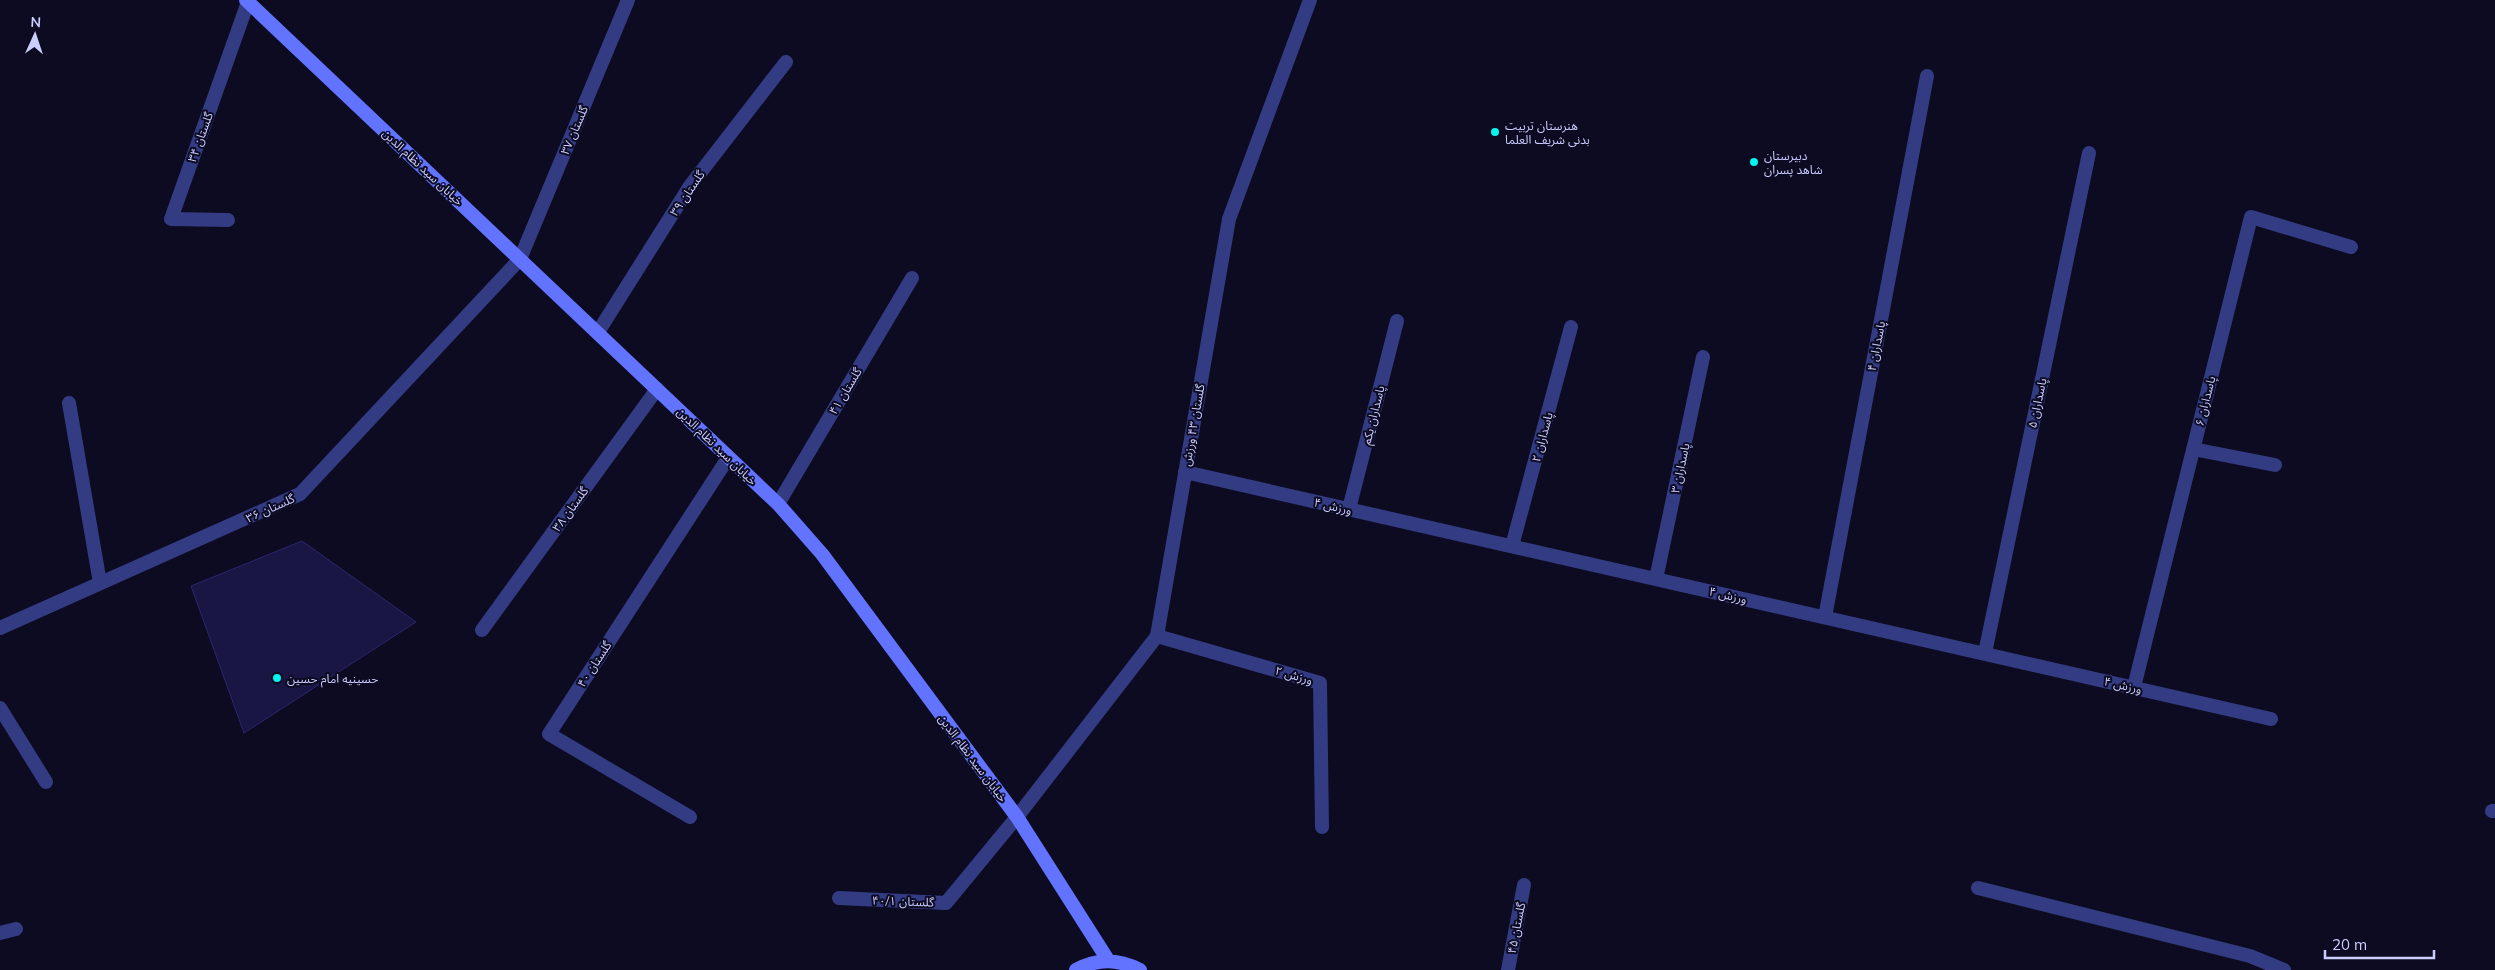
<svg xmlns="http://www.w3.org/2000/svg" width="2495" height="970" font-family="Mulish,'Noto Sans Arabic',sans-serif">
  <style>
    .building { fill: #191643; stroke: #2b2771 }
    .lines { fill: none; stroke-linecap: round; stroke-linejoin: round }
    .minor { stroke: #333b83; stroke-width: 14 }
    .tertiary { stroke: #333b83; stroke-width: 14 }
    .secondary { stroke: #6273ff; stroke-width: 14 }
    .poi-dot { fill: #00f6ee; stroke: #0c0b21; stroke-width: 2 }
    .labels { text-anchor: middle; dominant-baseline: central; stroke-width: 4; stroke-linejoin: round; paint-order: stroke }
    .poi-label { font-size: 12px; fill: #cbccff; stroke: #0c0b21; text-anchor: start }
    .street-label { font-size: 12px; fill: #cbccff; stroke: #0c0b21 }
  </style>
  <rect width="100%" height="100%" fill="#0c0b21"/>
  <!-- building -->
  <path class="building" d="M302 541 416 622 244 733 191 586Z"/>
  <g class="lines">
    <!-- minor -->
    <path class="minor" d="M228 220 171 219 248 2
      M598 332 690 186 786 62
      M69 403 100 583
      M2193 449 2275 465
      M1185 472 2271 719
      M778 504 912 278
      M1349 509 1397 321
      M1512 546 1571 327
      M1656 579 1703 357
      M1825 617 1927 76
      M0 628 300 494 520 259 628 0
      M482 630 657 389
      M1157 636 1320 683 1322 827
      M1985 653 2089 153
      M2134 687 2251 217 2351 247
      M0 708 46 782
      M2492 811H2495
      M690 817 549 734 728 458
      M1978 888 2250 956 2284 970
      M839 898 946 903 1017 817
      M0 933 16 929
      M1508 970 1524 885"/>
    <!-- tertiary -->
    <path class="tertiary" d="M1017 817 1157 636 1229 219 1310 0"/>
    <!-- secondary -->
    <path class="secondary" d="M246 0 778 504 822 554 1017 817 1108 960
      M1076 970C1098 958 1118 959 1140 970"/>
  </g>
  <!-- markers -->
  <g class="poi-dot">
    <circle cx="1495" cy="132" r="5"/>
    <circle cx="1754" cy="162" r="5"/>
    <circle cx="277" cy="678" r="5"/>
  </g>
  <g class="labels">
    <!-- poi labels -->
    <g class="poi-label">
      <text x="1505" y="125">هنرستان تربیت<tspan x="1505" dy="14">بدنی شریف العلما</tspan></text>
      <text x="1764" y="155">دبیرستان<tspan x="1764" dy="14">شاهد پسران</tspan></text>
      <text x="287" y="678">حسینیه امام حسین</text>
    </g>
    <!-- street labels -->
    <g class="street-label">
      <text transform="translate(574 130) rotate(-67)">گلستان ۳۷</text>
      <text transform="translate(200 137) rotate(-70)">گلستان ۳۴</text>
      <text transform="translate(423 167) rotate(43)">خیابان سید نظام الدین</text>
      <text transform="translate(687 193) rotate(-56)">گلستان ۳۹</text>
      <text transform="translate(1876 346) rotate(-79)">پاسداران ۴</text>
      <text transform="translate(845 391) rotate(-59)">گلستان ۴۱</text>
      <text transform="translate(2205 401) rotate(-76)">پاسداران ۶</text>
      <text transform="translate(2037 403) rotate(-78)">پاسداران ۵</text>
      <text transform="translate(1373 415) rotate(-76)">پاسداران یکم</text>
      <text transform="translate(1193 425) rotate(-80)">گلستان ۴۳ ورزش</text>
      <text transform="translate(1542 437) rotate(-75)">پاسداران ۲</text>
      <text transform="translate(717 446) rotate(44)">خیابان سید نظام الدین</text>
      <text transform="translate(1680 468) rotate(-78)">پاسداران ۳</text>
      <text transform="translate(1333 506) rotate(13)">ورزش ۴</text>
      <text transform="translate(270 508) rotate(-24)">گلستان ۳۶</text>
      <text transform="translate(570 509) rotate(-54)">گلستان ۳۸</text>
      <text transform="translate(1728 595) rotate(13)">ورزش ۴</text>
      <text transform="translate(594 664) rotate(-57)">گلستان ۴۰</text>
      <text transform="translate(1294 675) rotate(16)">ورزش ۲</text>
      <text transform="translate(2123 685) rotate(13)">ورزش ۴</text>
      <text transform="translate(973 758) rotate(53)">خیابان سید نظام الدین</text>
      <text transform="translate(903 901) rotate(2)">گلستان ۴۰/۱</text>
      <text transform="translate(1516 928) rotate(-79)">گلستان ۴۵</text>
    </g>
  </g>
  <!-- north arrow -->
  <g transform="translate(35 35) rotate(3)" stroke="#0c0b21" stroke-width="4" paint-order="stroke">
  <path d="M0-4L9 19L0 12L-9 19Z" fill="#cbccff"/>
  <text y="-8" font-size="14" font-weight="bold" text-anchor="middle" fill="#cbccff">N</text>
  </g>
  <!-- scale -->
  <path d="M2325 950v8h109v-8" fill="none" stroke="#cbccff" stroke-width="2.5"/>
  <text x="2332" y="950" font-size="15" fill="#cbccff" stroke="#0c0b21" stroke-width="4" paint-order="stroke">20 m</text>
</svg>
